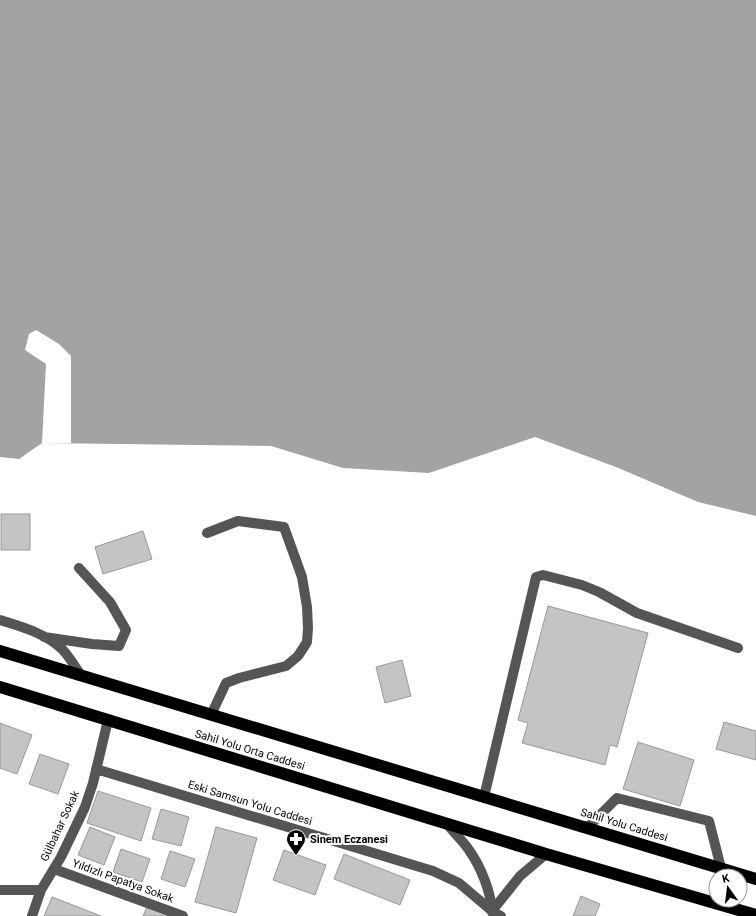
<svg xmlns="http://www.w3.org/2000/svg" width="756" height="916" font-family="Roboto,sans-serif">
  <style>
    .water { fill: #a3a3a3 }
    .pier { fill: #fff }
    .building { fill: #c4c4c4; stroke: #999 }
    .lines { fill: none; stroke-linecap: round; stroke-linejoin: round }
    .minor { stroke: #555; stroke-width: 10 }
    .highway { stroke: #000; stroke-width: 12 }
    .labels { text-anchor: middle; dominant-baseline: central; stroke-width: 4; stroke-linejoin: round; paint-order: stroke }
    .street-label { font-size: 11px; fill: #000; stroke: #fff }
    .poi-label { font-size: 11px; font-weight: bold; fill: #000; stroke: #fff; text-anchor: start }
  </style>
  <rect width="100%" height="100%" fill="#fff"/>
  <!-- water -->
  <path class="water" d="M0 0H756V516L698 502 616 467 535 437 429 473 343 468 271 446 42 443 19 459 0 457Z"/>
  <!-- pier -->
  <path class="pier" d="M36 330 59 344 71 356V443H42L46 364 25 350 29 334Z"/>
  <!-- building -->
  <path class="building" d="M1 514H30V550H1Z
    M143 531 152 559 103 574 95 547Z
    M548 606 648 633 617 747 610 745 605 765 522 743 528 723 518 720Z
    M402 660 411 696 385 703 376 667Z
    M724 722 756 731V760L716 749Z
    M0 723 32 735 17 774 0 768Z
    M638 742 694 760 680 806 623 789Z
    M40 754 69 764 58 794 29 784Z
    M98 791 151 808 141 841 87 823Z
    M161 809 189 817 181 846 152 839Z
    M90 827 115 837 104 865 78 855Z
    M216 827 257 838 236 913 195 902Z
    M121 849 150 859 142 882 113 872Z
    M284 850 326 865 315 895 273 880Z
    M170 851 195 859 185 887 161 879Z
    M344 854 410 880 400 905 334 879Z
    M581 896 600 904 595 916H573Z
    M52 897 101 916H44Z
    M148 904 170 916H143Z"/>
  <g class="lines">
    <!-- minor -->
    <path class="minor" d="M207 533 238 521 284 527 302 577 307 607 308 628 307 642 298 656 286 666 239 678 226 683 211 715
      M0 620C22 627 45 633 62 649 69 656 75 667 81 675
      M44 637 92 644 119 646 126 630 110 602 79 568
      M96 769 433 871 459 883 492 911 501 916
      M484 797 536 577 543 575 582 585 599 592 637 613 738 648
      M447 824C454 833 463 841 469 850 481 867 491 892 492 912
      M587 828 617 798 709 821 721 868
      M54 869 183 916
      M0 890H41
      M492 911 520 876 546 854
      M32 916 41 890 61 857 85 807 93 783 108 720"/>
    <!-- highway -->
    <path class="highway" d="M0 651 756 879
      M0 687 546 854 756 915"/>
  </g>
  <!-- icons -->
  <defs>
    <g id="pharmacy-pin" transform="scale(1)"><path d="M0 17L-7.5 6A9.5 9.5 0 1 1 7.5 6Z" fill="#000" stroke="#fff"/><path d="M-2-6h4v4h4v4h-4v4h-4v-4h-4v-4h4Z" fill="#fff"/></g>
  </defs>
  <g fill-rule="evenodd">
    <use href="#pharmacy-pin" x="296" y="839"/>
  </g>
  <g class="labels">
    <!-- street labels -->
    <g class="street-label">
      <text transform="translate(250 750) rotate(17)">Sahil Yolu Orta Caddesi</text>
      <text transform="translate(250 803) rotate(17)">Eski Samsun Yolu Caddesi</text>
      <text transform="translate(624 825) rotate(17)">Sahil Yolu Caddesi</text>
      <text transform="translate(60 826) rotate(-65)">Gülbahar Sokak</text>
      <text transform="translate(123 881) rotate(20)">Yıldızlı Papatya Sokak</text>
    </g>
    <!-- poi labels -->
    <g class="poi-label">
      <text x="310" y="839">Sinem Eczanesi</text>
    </g>
  </g>
  <!-- north arrow -->
  <g transform="translate(728 888) rotate(346)"><circle r="19" fill="#ffffff" stroke="#999999"/>
  <path d="M0-3L7 15L0 10L-7 15Z" fill="#000000"/>
  <text y="-6" font-size="11" font-weight="bold" text-anchor="middle" fill="#000000">K</text>
  </g>
</svg>
